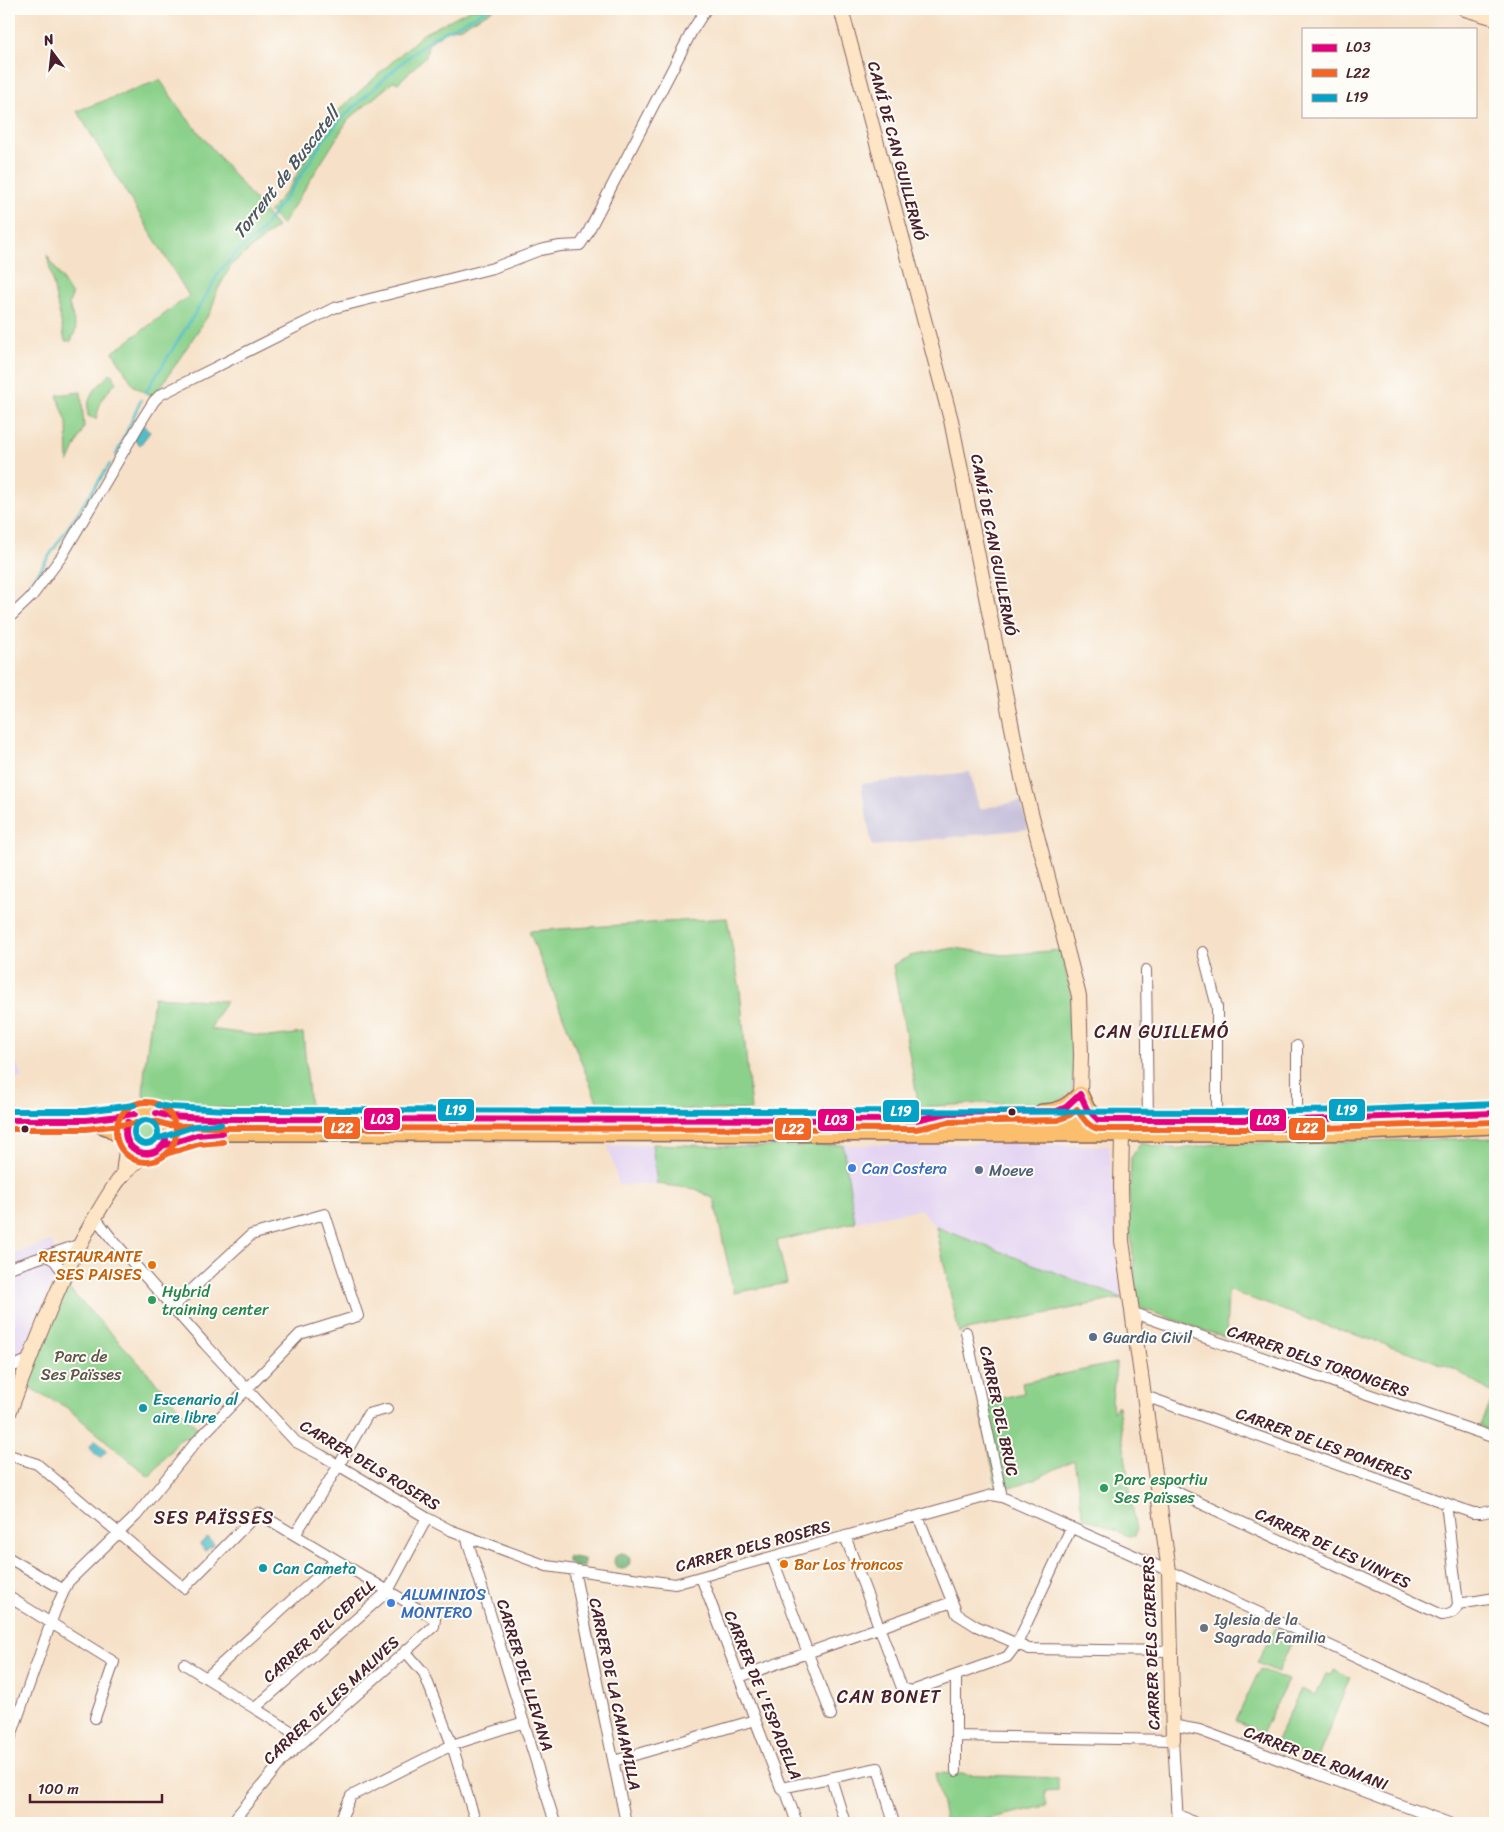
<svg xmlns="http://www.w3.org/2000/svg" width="1504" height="1832" font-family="Sriracha,sans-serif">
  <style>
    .built { fill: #e3d3f2 }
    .industrial { fill: #c6c0da }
    .green { fill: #8cd18b; stroke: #6b785b }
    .forest { fill: #71b377; stroke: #5e6951 }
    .water { fill: #50bec7; stroke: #4d6e79 }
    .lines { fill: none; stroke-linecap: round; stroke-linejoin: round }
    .stream { stroke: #50bec7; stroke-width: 2.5 }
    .street-casing { stroke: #866362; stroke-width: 12 }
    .secondary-casing { stroke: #866362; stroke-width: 16 }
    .primary-casing { stroke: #866362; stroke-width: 18 }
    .street { stroke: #fff; stroke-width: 10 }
    .secondary { stroke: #fde5c5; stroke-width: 14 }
    .primary { stroke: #fabe6d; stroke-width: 15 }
    .bus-1-casing { stroke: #fdfcf7; stroke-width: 10 }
    .bus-2-casing { stroke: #fdfcf7; stroke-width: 10 }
    .bus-3-casing { stroke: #fdfcf7; stroke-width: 10 }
    .bus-1 { stroke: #e5007d; stroke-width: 6 }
    .bus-2 { stroke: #f26522; stroke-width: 6 }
    .bus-3 { stroke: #04a2c6; stroke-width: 6 }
    .bus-dot { fill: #4a1f2b; stroke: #fdfcf7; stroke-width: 2 }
    .shop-dot { fill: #3f7fe0; stroke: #fdfcf7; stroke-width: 2 }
    .service-dot { fill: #5c6f8a; stroke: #fdfcf7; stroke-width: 2 }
    .food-dot { fill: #e8710a; stroke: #fdfcf7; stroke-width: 2 }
    .leisure-dot { fill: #2e9e5b; stroke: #fdfcf7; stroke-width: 2 }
    .culture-dot { fill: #0f9aa8; stroke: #fdfcf7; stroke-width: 2 }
    .worship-dot { fill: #6b7280; stroke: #fdfcf7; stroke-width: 2 }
    .labels { text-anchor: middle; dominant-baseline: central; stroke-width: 4; stroke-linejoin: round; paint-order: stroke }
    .street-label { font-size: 16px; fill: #4a1f2b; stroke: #fdfcf7 }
    .shop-label { font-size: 16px; fill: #366cbe; stroke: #fdfcf7; text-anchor: start }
    .service-label { font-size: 16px; fill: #4e5e75; stroke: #fdfcf7; text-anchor: start }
    .food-label { font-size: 16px; fill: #c56008; stroke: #fdfcf7; text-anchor: end }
    .leisure-label { font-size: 16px; fill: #27864d; stroke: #fdfcf7; text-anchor: start }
    .park-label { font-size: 16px; fill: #5e5448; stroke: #fdfcf7 }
    .culture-label { font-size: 16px; fill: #0d838f; stroke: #fdfcf7; text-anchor: start }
    .worship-label { font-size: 16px; fill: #5b616d; stroke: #fdfcf7; text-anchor: start }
    .water-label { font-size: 18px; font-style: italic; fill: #4c5762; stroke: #fdfcf7 }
    .neighbourhood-label { font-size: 18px; letter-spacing: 1px; fill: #4a1f2b; stroke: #fdfcf7 }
    .line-badge { stroke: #fdfcf7; stroke-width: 2 }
    .badge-label { font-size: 14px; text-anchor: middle; font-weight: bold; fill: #fff }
  </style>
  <rect width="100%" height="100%" fill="#fdfcf7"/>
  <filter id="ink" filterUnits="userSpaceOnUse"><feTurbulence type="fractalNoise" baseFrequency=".02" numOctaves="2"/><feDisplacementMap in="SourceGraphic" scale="10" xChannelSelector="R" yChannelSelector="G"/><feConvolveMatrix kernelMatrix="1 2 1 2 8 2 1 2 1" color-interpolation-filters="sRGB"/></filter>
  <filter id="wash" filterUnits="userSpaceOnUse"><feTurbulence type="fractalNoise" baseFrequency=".0096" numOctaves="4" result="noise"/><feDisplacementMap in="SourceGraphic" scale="20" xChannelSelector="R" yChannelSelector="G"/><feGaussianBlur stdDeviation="1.12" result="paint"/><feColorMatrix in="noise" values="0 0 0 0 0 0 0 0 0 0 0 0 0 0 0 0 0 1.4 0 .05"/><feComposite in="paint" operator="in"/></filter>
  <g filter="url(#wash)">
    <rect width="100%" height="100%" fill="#f6e1c8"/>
    <!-- built -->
    <path class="built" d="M9 1046 23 1077 9 1082Z
      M989 1143 1109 1146 1116 1218 1122 1298 936 1227 920 1209 855 1222 843 1145Z
      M652 1144 657 1184 619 1185 608 1146Z
      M51 1241 61 1263 24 1353 9 1361V1256Z"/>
    <!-- industrial -->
    <path class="industrial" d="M970 772 979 809 1021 801 1028 829 872 846 861 784Z"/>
    <!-- green -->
    <path class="green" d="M471 9H494L461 27 449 30 435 38 428 45 426 56 398 83 394 81 348 120 282 225 269 212 291 185 317 140 338 111 423 34Z
      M160 80 182 112 277 227 232 264 218 289 211 311 154 397 134 386 113 352 189 296 77 111Z
      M47 255 72 295 69 304 76 329 71 341H65Z
      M111 373 116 382 101 400 96 419 88 416C85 396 98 386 111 373Z
      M81 392 84 427 68 463 67 422 57 395Z
      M727 918 740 990 751 1110 600 1109 529 931Z
      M954 948 1004 955 1061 950 1072 999 1075 1044 1072 1091 1061 1100 1048 1105 986 1103 919 1107 893 965 910 956Z
      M154 997 226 1001 210 1029 269 1037 303 1033 310 1108H176C162 1107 154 1105 143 1096L145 1065Z
      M130 1133a16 16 0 1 1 32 0a16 16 0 1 1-32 0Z
      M1495 1138V1432L1479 1427 1495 1395 1456 1370 1418 1355 1316 1322 1228 1290 1226 1338 1138 1307 1129 1218 1131 1158 1141 1143C1171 1150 1184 1150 1214 1144Z
      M652 1144 754 1147 843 1145 855 1222 777 1241 787 1283 734 1293 714 1199 696 1189 657 1184Z
      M936 1227 1122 1298 962 1331 959 1333Z
      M66 1286 128 1351 197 1428 187 1438H181L149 1477 66 1407 26 1386Z
      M1116 1363C1116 1379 1110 1395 1113 1412L1118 1406 1136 1531 1135 1536H1129L1083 1517 1074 1460C1061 1465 1051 1472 1039 1477 1025 1483 1011 1487 997 1490L980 1407 993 1400 1024 1393 1022 1383Z
      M1275 1628 1294 1637 1278 1672 1257 1663Z
      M1260 1669 1288 1680 1262 1734 1236 1720Z
      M1334 1670 1350 1677 1317 1760 1275 1743 1301 1689 1316 1695 1326 1674 1332 1675Z
      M935 1773 1058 1778V1790L1045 1791 1046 1806 968 1823H946Z"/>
    <!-- forest -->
    <path class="forest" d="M614 1561a8 8 0 1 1 16 0a8 8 0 1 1-16 0Z
      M568 1556 584 1559V1567H574L568 1562Z"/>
    <!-- water -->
    <path class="water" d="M142 424 150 432 140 445 133 439Z
      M95 1440 107 1451 100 1458 89 1448Z
      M208 1537 214 1544 205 1551 200 1544Z"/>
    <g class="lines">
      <!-- stream -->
      <path class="stream" d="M146 392 204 299 219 272 238 251 258 235 298 180 324 139 344 116 406 59 434 37 488 9
        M116 455 141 400
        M22 597 110 464
        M9 608 16 603"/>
    </g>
  </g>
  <g filter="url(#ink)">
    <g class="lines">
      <!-- street casing -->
      <g class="street-casing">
        <path id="street" d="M9 618 32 596 62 556 142 420 154 401 160 395 334 308 493 268 540 250 560 246 580 245 586 236 692 31 706 9
          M1203 952 1217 1007V1121
          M1146 970 1148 1120
          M1297 1120V1046
          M95 1217 111 1238 205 1344 296 1442 321 1455 427 1518 450 1530 547 1566 675 1584 992 1495 1002 1497 1169 1571 1495 1722
          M46 1255 55 1261 65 1275
          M9 1268 78 1245
          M1131 1312 1495 1438
          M966 1332 1002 1497
          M9 1368 30 1359
          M1145 1396 1473 1513H1481L1495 1510
          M9 1455 37 1464 184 1588 258 1513 435 1619 434 1626 283 1760 236 1817 234 1823
          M1156 1485 1170 1489 1442 1615C1450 1614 1456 1612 1458 1604L1446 1503
          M918 1516 957 1614 976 1626 1029 1649 1171 1651
          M295 1535 339 1465 368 1414 387 1409
          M466 1536 555 1823
          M845 1536 902 1688 912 1691 1007 1657 1017 1644 1071 1528
          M772 1557 831 1715
          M9 1558 64 1590
          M574 1570 626 1823
          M701 1577 781 1788 786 1792 797 1823
          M9 1597 114 1662 95 1718
          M1458 1604 1495 1598
          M405 1651 424 1673 452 1745 476 1823
          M184 1664 305 1740
          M956 1676V1771
          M739 1677 952 1602
          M206 1678 336 1560
          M255 1708 388 1591 427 1518
          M1172 1725 1199 1730 1267 1755 1449 1823
          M956 1736 1173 1740 1178 1823
          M10 1739 55 1611 68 1582 136 1516 196 1442 300 1334 358 1316 325 1214 251 1235 173 1307
          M614 1761 755 1720
          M831 1778 845 1823
          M781 1788 878 1768 894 1823
          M1178 1814 1195 1823
          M339 1823 351 1796 452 1745 524 1722"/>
      </g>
      <!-- secondary casing -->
      <g class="secondary-casing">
        <path id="secondary" d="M841 9 951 420 1022 778 1079 996 1081 1055 1080 1094
          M1465 9 1495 18
          M1122 1134 1121 1186 1122 1241 1169 1571 1173 1740
          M123 1174 127 1142
          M9 1413C35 1345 60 1276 97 1214 111 1190 124 1167 149 1154"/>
      </g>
      <!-- primary casing -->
      <g class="primary-casing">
        <path id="primary" d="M125 1132a21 21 0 1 1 42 0a21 21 0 1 1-42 0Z
          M1042 1112C1059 1112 1068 1106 1080 1094L1087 1109 1098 1120
          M156 1113 168 1116 227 1119 1233 1121 1359 1119 1495 1113
          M9 1120H86L135 1114
          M90 1121 109 1128 126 1140
          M163 1146 197 1135 226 1133 1263 1134 1363 1132 1495 1126"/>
      </g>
      <!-- street -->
      <use href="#street" class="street"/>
      <!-- secondary -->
      <use href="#secondary" class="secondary"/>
      <!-- primary -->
      <use href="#primary" class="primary"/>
      <!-- bus-1 casing -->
      <g class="bus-1-casing">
        <path id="bus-1" d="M156 1113 168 1116 227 1119 916 1120 948 1113 1057 1111 1066 1107 1080 1094 1087 1109 1098 1120H1297L1495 1113
          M9 1120H86L135 1114
          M128 1122C117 1151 154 1165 166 1140
          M128 1122C114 1148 154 1168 166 1140
          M163 1146 197 1135 222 1133"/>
      </g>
      <!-- bus-2 casing -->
      <g class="bus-2-casing">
        <path id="bus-2" d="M116 1132a30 30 0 1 1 60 0a30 30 0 1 1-60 0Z
          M154 1121 168 1125 227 1128 916 1129 949 1122 1058 1120 1070 1115 1077 1109C1081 1117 1089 1127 1098 1129H1297L1495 1122
          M9 1129H86L136 1123
          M166 1154 199 1144 223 1142"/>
      </g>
      <!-- bus-3 casing -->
      <g class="bus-3-casing">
        <path id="bus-3" d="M158 1105 169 1107 227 1110 1233 1112 1359 1110 1495 1104
          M9 1111H85L134 1105
          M134 1132a12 12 0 1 1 24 0a12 12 0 1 1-24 0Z
          M160 1138 195 1126 221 1124"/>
      </g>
      <!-- bus-1 -->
      <use href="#bus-1" class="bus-1"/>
      <!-- bus-2 -->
      <use href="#bus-2" class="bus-2"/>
      <!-- bus-3 -->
      <use href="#bus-3" class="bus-3"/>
    </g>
  </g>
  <!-- markers -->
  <g class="bus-dot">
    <circle cx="1012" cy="1112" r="4.5"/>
    <circle cx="25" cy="1129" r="4.5"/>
  </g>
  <g class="shop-dot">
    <circle cx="852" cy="1168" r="5"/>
    <circle cx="391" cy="1603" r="5"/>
  </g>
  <g class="service-dot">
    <circle cx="979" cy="1170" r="5"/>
    <circle cx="1093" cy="1337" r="5"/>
  </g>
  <g class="food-dot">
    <circle cx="152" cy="1265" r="5"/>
    <circle cx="784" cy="1564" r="5"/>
  </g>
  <g class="leisure-dot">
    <circle cx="152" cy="1300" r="5"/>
    <circle cx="1104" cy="1488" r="5"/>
  </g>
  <g class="culture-dot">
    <circle cx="143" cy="1408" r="5"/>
    <circle cx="263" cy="1568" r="5"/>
  </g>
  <circle class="worship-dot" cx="1204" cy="1628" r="5"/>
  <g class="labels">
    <!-- street labels -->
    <g class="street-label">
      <text transform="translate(897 151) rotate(75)">CAMÍ DE CAN GUILLERMÓ</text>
      <text transform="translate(994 545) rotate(79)">CAMÍ DE CAN GUILLERMÓ</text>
      <text transform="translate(1318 1361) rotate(19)">CARRER DELS TORONGERS</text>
      <text transform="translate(999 1411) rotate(78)">CARRER DEL BRUC</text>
      <text transform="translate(1324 1444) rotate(20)">CARRER DE LES POMERES</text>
      <text transform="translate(370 1465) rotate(31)">CARRER DELS ROSERS</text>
      <text transform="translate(753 1546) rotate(-15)">CARRER DELS ROSERS</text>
      <text transform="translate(1333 1548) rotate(25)">CARRER DE LES VINYES</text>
      <text transform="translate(319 1631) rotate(-42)">CARRER DEL CEPELL</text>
      <text transform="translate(1151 1643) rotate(-92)">CARRER DELS CIRERERS</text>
      <text transform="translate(525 1675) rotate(73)">CARRER DEL LLEVANA</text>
      <text transform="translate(615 1694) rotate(78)">CARRER DE LA CAMAMILLA</text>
      <text transform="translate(763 1695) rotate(68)">CARRER DE L'ESPADELLA</text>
      <text transform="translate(331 1700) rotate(-43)">CARRER DE LES MALIVES</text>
      <text transform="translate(1316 1758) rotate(21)">CARRER DEL ROMANI</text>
    </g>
    <!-- shop labels -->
    <g class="shop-label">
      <text x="862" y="1168">Can Costera</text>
      <text x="401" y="1594">ALUMINIOS<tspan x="401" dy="18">MONTERO</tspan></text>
    </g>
    <!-- service labels -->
    <g class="service-label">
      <text x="989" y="1170">Moeve</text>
      <text x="1103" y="1337">Guardia Civil</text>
    </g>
    <!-- food labels -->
    <g class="food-label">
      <text x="142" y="1256">RESTAURANTE<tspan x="142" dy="18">SES PAISES</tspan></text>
      <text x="794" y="1564" text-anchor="start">Bar Los troncos</text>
    </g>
    <!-- leisure labels -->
    <g class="leisure-label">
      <text x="162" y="1291">Hybrid<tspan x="162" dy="18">training center</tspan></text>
      <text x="1114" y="1479">Parc esportiu<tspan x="1114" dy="18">Ses Païsses</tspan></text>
    </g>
    <!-- park labels -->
    <g class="park-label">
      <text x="81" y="1356">Parc de<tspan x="81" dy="18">Ses Païsses</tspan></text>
    </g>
    <!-- culture labels -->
    <g class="culture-label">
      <text x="153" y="1399">Escenario al<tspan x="153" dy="18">aire libre</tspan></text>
      <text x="273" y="1568">Can Cameta</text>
    </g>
    <!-- worship labels -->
    <g class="worship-label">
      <text x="1214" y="1619">Iglesia de la<tspan x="1214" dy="18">Sagrada Familia</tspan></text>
    </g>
    <!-- water labels -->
    <g class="water-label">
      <text transform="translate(286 173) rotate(-52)">Torrent de Buscatell</text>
    </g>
    <!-- neighbourhood labels -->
    <g class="neighbourhood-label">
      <text x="1162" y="1032">CAN GUILLEMÓ</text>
      <text x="214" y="1518">SES PAÏSSES</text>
      <text x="889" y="1697">CAN BONET</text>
    </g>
  </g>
  <g class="line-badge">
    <rect x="1328" y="1098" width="38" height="24" rx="5" fill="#04a2c6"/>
    <rect x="437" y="1098" width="38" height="24" rx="5" fill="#04a2c6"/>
    <rect x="882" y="1099" width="38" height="24" rx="5" fill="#04a2c6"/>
    <rect x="363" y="1107" width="38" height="24" rx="5" fill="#e5007d"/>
    <rect x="817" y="1108" width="38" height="24" rx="5" fill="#e5007d"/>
    <rect x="1249" y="1108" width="38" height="24" rx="5" fill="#e5007d"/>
    <rect x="323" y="1116" width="38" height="24" rx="5" fill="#f26522"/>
    <rect x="1288" y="1117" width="38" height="24" rx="5" fill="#f26522"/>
    <rect x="774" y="1117" width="38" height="24" rx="5" fill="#f26522"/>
  </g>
  <g class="badge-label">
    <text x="1347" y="1115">L19</text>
    <text x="456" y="1115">L19</text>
    <text x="901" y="1116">L19</text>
    <text x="382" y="1124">L03</text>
    <text x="836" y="1125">L03</text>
    <text x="1268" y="1125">L03</text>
    <text x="342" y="1133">L22</text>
    <text x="1307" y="1133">L22</text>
    <text x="793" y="1134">L22</text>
  </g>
  <!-- margin -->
  <rect width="1504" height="1832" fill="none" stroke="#fdfcf7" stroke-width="30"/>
  <!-- legend -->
  <rect x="1302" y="28" width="175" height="90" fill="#fdfcf7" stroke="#b5a4a5"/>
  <rect x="1312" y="44" width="25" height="8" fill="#e5007d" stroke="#b5a4a5"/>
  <text x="1346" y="52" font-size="15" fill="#4a1f2b">L03</text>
  <rect x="1312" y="69" width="25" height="8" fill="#f26522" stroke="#b5a4a5"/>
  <text x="1346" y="78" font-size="15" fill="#4a1f2b">L22</text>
  <rect x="1312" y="94" width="25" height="8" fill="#04a2c6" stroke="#b5a4a5"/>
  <text x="1346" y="102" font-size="15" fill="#4a1f2b">L19</text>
  <!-- north arrow -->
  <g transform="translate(52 52) rotate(345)" stroke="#fdfcf7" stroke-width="4" paint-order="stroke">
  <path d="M0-4L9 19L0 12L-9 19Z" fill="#4a1f2b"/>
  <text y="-8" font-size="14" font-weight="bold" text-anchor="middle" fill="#4a1f2b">N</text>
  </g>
  <!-- scale -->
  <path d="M30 1794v8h132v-8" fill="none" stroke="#4a1f2b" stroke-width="2.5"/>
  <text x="38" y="1794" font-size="15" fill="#4a1f2b" stroke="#fdfcf7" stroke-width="4" paint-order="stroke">100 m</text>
</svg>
